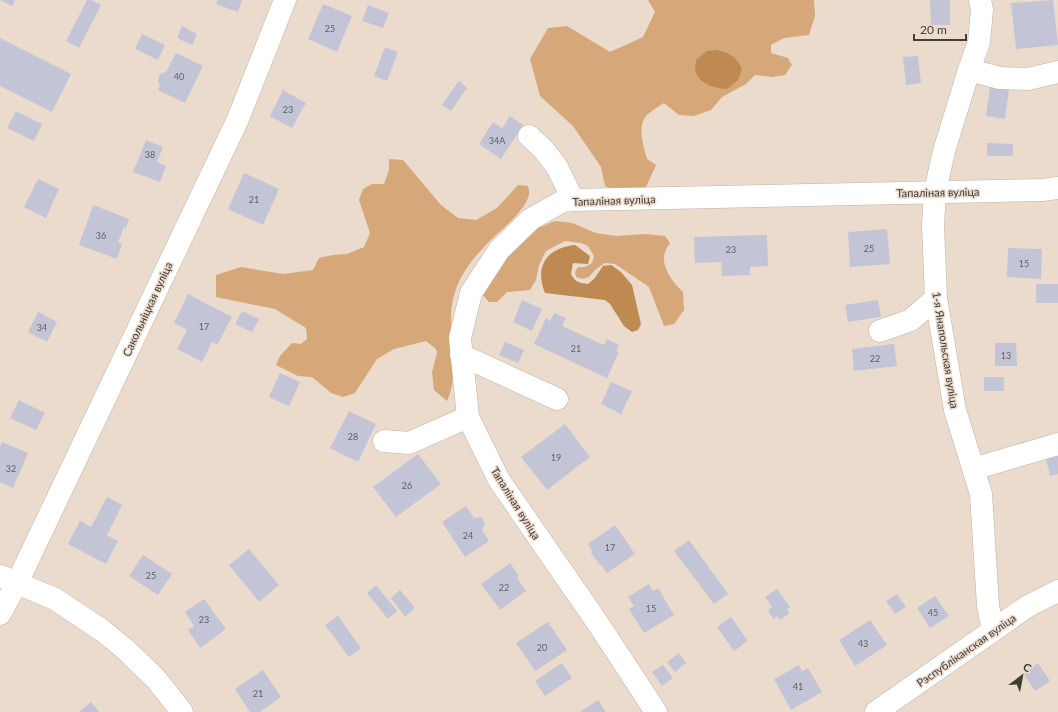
<svg xmlns="http://www.w3.org/2000/svg" width="1058" height="712" font-family="Lato,sans-serif">
  <style>
    .green { fill: #d5a779 }
    .water { fill: #bf8952 }
    .building { fill: #c3c5d7 }
    .lines { fill: none; stroke-linecap: round; stroke-linejoin: round }
    .minor-casing { stroke: #c1b2a5; stroke-width: 23 }
    .minor { stroke: #fff; stroke-width: 22 }
    .labels { text-anchor: middle; dominant-baseline: central; stroke-width: 3; stroke-linejoin: round; paint-order: stroke }
    .number-label { font-size: 9px; fill: #625e5e }
    .street-label { font-size: 11px; fill: #423c36; stroke: #eadbcd }
  </style>
  <rect width="100%" height="100%" fill="#eadbcd"/>
  <!-- green -->
  <path class="green" d="M648 0H814L815 16 809 35 784 38 771 45V53L788 58 792 65 785 75 772 77 755 75 746 84 722 97 711 110 694 116 679 115 664 103C658 107 648 112 644 119 638 131 644 147 647 159L656 165 645 189 620 193 605 186 601 167 573 126 540 96 530 59 548 28 567 26 610 52 643 37 655 12Z
    M389 159 403 160 441 205 458 218 476 220 497 208 518 185 528 186C529 190 530 195 528 198 522 212 509 223 498 233 481 249 464 267 456 289 442 326 463 366 447 401L434 390 432 372 437 353 436 349 426 341 394 349 377 359 355 393 343 397 331 393 312 377 298 376 276 365 280 356 292 343 301 344 307 339 306 328 275 309 216 297V275L241 267 283 274 313 270 319 258 333 255 347 254 364 247 370 233 359 200 363 189 372 184H384L389 170Z
    M555 221 572 223 596 233 616 236 645 234 665 236 670 243C668 246 666 249 665 252 660 266 673 283 683 292L684 310 674 324 664 326 649 287 615 264 605 263 595 270 589 277 582 279 576 277 575 272 578 267H585L592 263 594 256 588 246 581 243 565 241 546 251 539 265 536 280 530 290 507 292 497 302H489L483 295 503 257 536 229Z"/>
  <!-- water -->
  <path class="water" d="M717 50C731 54 736 56 742 69L738 80 727 89C716 88 701 85 696 73 694 70 696 64 696 60L707 51Z
    M575 245 590 256 588 264 573 263 571 274C575 282 579 283 588 284L594 279 603 266 611 265 621 272 632 285 641 324 638 330 632 332 624 326 610 304 605 300 545 293C534 266 547 248 575 245Z"/>
  <!-- building -->
  <path class="building" d="M0 0H15L12 6Z
    M87 0H91L101 5 79 48 66 41Z
    M218 0H242L238 12 216 4Z
    M930 0H950V25H931Z
    M1053 0 1058 45 1016 49 1011 3Z
    M323 4 352 16 337 52 308 39Z
    M368 5 389 13 383 28 362 21Z
    M182 26 197 34 192 45 177 38Z
    M142 34 165 45 158 60 135 49Z
    M0 38 71 74 52 112 0 86Z
    M385 47 398 52 387 81 374 76Z
    M176 53 203 66 185 103 158 90 160 85 158 82 160 74 166 72Z
    M918 56 921 83 906 85 903 57Z
    M459 81 467 88 451 111 442 105Z
    M990 87 1009 90 1005 119 986 116Z
    M283 90 306 103 292 128 270 116Z
    M16 111 42 124 34 141 7 128Z
    M510 116 523 125 501 159 479 144 493 122 502 128Z
    M146 140 163 147 157 162 166 166 160 182 133 172Z
    M987 143 1013 144V156H987Z
    M244 173 279 189 263 225 228 209Z
    M38 179 59 189 46 218 24 207Z
    M93 205 129 219 126 228 124 227 118 242 122 244 117 259 79 245Z
    M887 229 890 264 850 267 848 232Z
    M767 235 768 266 750 267V275L722 276 721 262 695 263 694 237Z
    M1008 248 1042 249 1041 279 1007 277Z
    M1036 284H1058V303H1036Z
    M188 294 232 317 217 345 212 342 202 362 177 349 187 330 174 323Z
    M522 300 542 309 532 331 513 322Z
    M878 300 881 317 848 322 845 305Z
    M242 311 259 319 252 332 235 324Z
    M38 312 57 322 47 342 28 332Z
    M554 313 566 318 562 326 604 345 607 339 619 345 616 351 619 352 607 378 534 344 546 318 550 321Z
    M505 342 524 350 518 363 499 355Z
    M995 343H1016L1017 366H995Z
    M894 344 897 366 854 371 852 349Z
    M280 373 300 382 289 406 269 397Z
    M984 377H1004V391H984Z
    M611 382 632 391 621 414 601 404Z
    M19 400 45 413 36 430 10 418Z
    M349 411 376 424 358 462 330 448Z
    M565 424 590 457 547 490 521 457Z
    M2 442 28 453 13 488 0 482V447Z
    M1058 452V474L1050 476 1045 455Z
    M418 454 441 484 396 517 373 487Z
    M107 497 122 505 107 535 118 541 106 564 68 544 80 521 91 527Z
    M466 506 474 518 481 517 485 524 482 530 489 541 465 557 442 522Z
    M615 525 635 554 607 573 602 565H600L591 553 592 551 588 544Z
    M689 540 728 594 714 604 674 551Z
    M249 549 279 585 259 602 229 565Z
    M143 555 172 574 158 595 129 576Z
    M510 563 519 576 517 578 526 591 500 610 481 584Z
    M649 584 653 591 658 588 674 615 644 633 629 609 634 606 628 597Z
    M376 585 397 611 388 619 367 593Z
    M777 589 790 607 787 609 790 613 780 620 777 616 773 619 768 610 772 607 765 597Z
    M400 590 415 608 405 617 391 598Z
    M897 594 906 607 895 614 886 601Z
    M935 596 949 616 930 628 917 608Z
    M204 599 226 629 200 648 188 630 194 626 185 612Z
    M338 616 361 648 349 657 325 625Z
    M731 617 748 641 734 651 717 627Z
    M870 620 887 645 855 666 839 640Z
    M548 622 567 650 535 671 516 643Z
    M679 653 686 663 675 672 667 662Z
    M562 663 572 678 545 696 535 681Z
    M1038 663 1050 681 1035 691 1023 673Z
    M663 665 673 678 662 686 652 672Z
    M799 665 802 671 808 668 822 692 791 710 774 679Z
    M263 670 281 697 260 712H250L235 689Z
    M598 700 606 712H580Z
    M91 702 99 712H79Z"/>
  <g class="lines">
    <!-- minor casing -->
    <g class="minor-casing">
      <path id="minor" d="M980 0 982 10 979 42 969 70 944 151 935 192 933 225 936 298 955 410 981 494 988 606 993 630
        M969 70 1000 78 1028 79 1058 72
        M529 136 543 149 557 167 573 200
        M880 331 911 320 936 298
        M461 355 557 399
        M384 441 409 443 468 417
        M973 469 1058 444
        M0 576 55 599 103 631 125 649 156 679 182 712
        M0 614 17 583 238 119 285 0
        M656 712 599 625 499 480 468 417 460 338 471 293 499 250 531 219 563 201 573 200 1042 190 1058 188
        M876 712 1028 606 1058 591"/>
    </g>
    <!-- minor -->
    <use href="#minor" class="minor"/>
  </g>
  <g class="labels">
    <!-- number labels -->
    <g class="number-label">
      <text x="330" y="28">25</text>
      <text x="179" y="76">40</text>
      <text x="288" y="109">23</text>
      <text x="497" y="140">34А</text>
      <text x="150" y="154">38</text>
      <text x="254" y="199">21</text>
      <text x="101" y="235">36</text>
      <text x="869" y="248">25</text>
      <text x="731" y="249">23</text>
      <text x="1024" y="263">15</text>
      <text x="204" y="326">17</text>
      <text x="42" y="327">34</text>
      <text x="576" y="348">21</text>
      <text x="1006" y="355">13</text>
      <text x="875" y="358">22</text>
      <text x="353" y="436">28</text>
      <text x="556" y="457">19</text>
      <text x="11" y="468">32</text>
      <text x="407" y="485">26</text>
      <text x="468" y="535">24</text>
      <text x="610" y="547">17</text>
      <text x="151" y="575">25</text>
      <text x="504" y="587">22</text>
      <text x="651" y="608">15</text>
      <text x="933" y="612">45</text>
      <text x="204" y="619">23</text>
      <text x="863" y="643">43</text>
      <text x="542" y="647">20</text>
      <text x="798" y="686">41</text>
      <text x="258" y="693">21</text>
    </g>
    <!-- street labels -->
    <g class="street-label">
      <text transform="translate(938 192) rotate(-1)">Тапаліная вуліца</text>
      <text transform="translate(614 200) rotate(-2)">Тапаліная вуліца</text>
      <text transform="translate(147 309) rotate(-65)">Сакольніцкая вуліца</text>
      <text transform="translate(946 350) rotate(81)">1-я Янапольская вуліца</text>
      <text transform="translate(516 503) rotate(58)">Тапаліная вуліца</text>
      <text transform="translate(966 650) rotate(-35)">Рэспубліканская вуліца</text>
    </g>
  </g>
  <!-- north arrow -->
  <g transform="translate(1022 676) rotate(32)" stroke="#eadbcd" stroke-width="3" paint-order="stroke">
  <path d="M0-3L7 15L0 10L-7 15Z" fill="#423c36"/>
  <text y="-6" font-size="11" font-weight="bold" text-anchor="middle" fill="#423c36">С</text>
  </g>
  <!-- scale -->
  <path d="M914 34v6h52v-6" fill="none" stroke="#423c36" stroke-width="2"/>
  <text x="920" y="34" font-size="12" fill="#423c36" stroke="#eadbcd" stroke-width="3" paint-order="stroke">20 m</text>
</svg>
